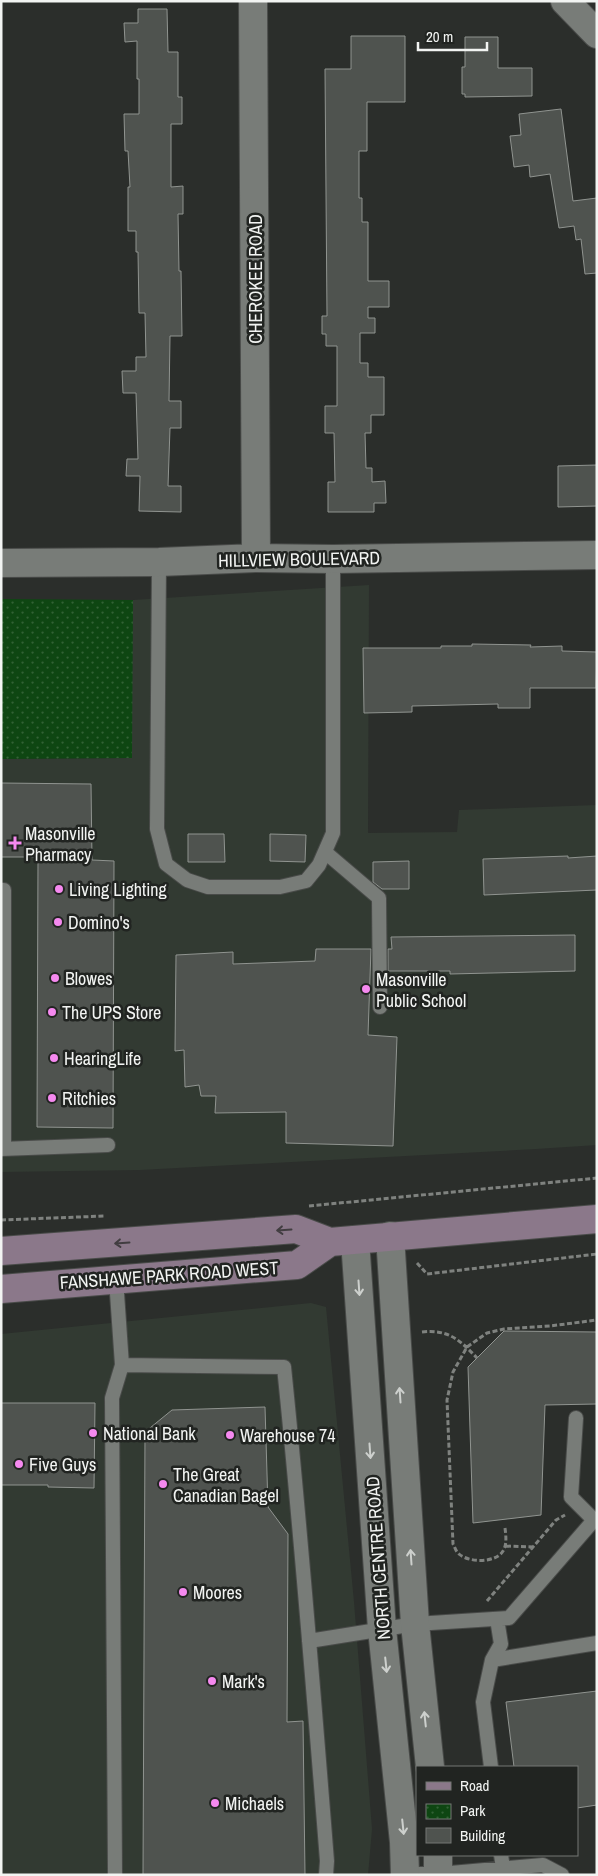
<svg xmlns="http://www.w3.org/2000/svg" width="598" height="1876" font-family="'Archivo Narrow',sans-serif">
  <style>
    .built { fill: #323a32 }
    .park { fill: url(#park-dots) }
    .building { fill: #4f534f; stroke: #909490 }
    .lines { fill: none; stroke-linecap: round; stroke-linejoin: round }
    .service-casing { stroke: #494b49; stroke-width: 16 }
    .minor-casing { stroke: #494b49; stroke-width: 30 }
    .tertiary-casing { stroke: #494b49; stroke-width: 30 }
    .secondary-casing { stroke: #494b49; stroke-width: 30 }
    .path { stroke: #7f827f; stroke-width: 3; stroke-dasharray: 5 2.5; stroke-linecap: butt }
    .service { stroke: #787c78; stroke-width: 14 }
    .minor { stroke: #787c78; stroke-width: 28 }
    .tertiary { stroke: #787c78; stroke-width: 28 }
    .secondary { stroke: #8b788a; stroke-width: 28 }
    .oneway { stroke: #413d40 }
    .oneway2 { stroke: #cdd0cd }
    .poi-dot { fill: #f589ef; stroke: #212421; stroke-width: 2 }
    .labels { text-anchor: middle; dominant-baseline: central; stroke-width: 5; stroke-linejoin: round; paint-order: stroke }
    .street-label { font-size: 18px; fill: #f2f4f2; stroke: #212421 }
    .poi-label { font-size: 18px; fill: #f2f4f2; stroke: #212421; text-anchor: start }
  </style>
  <defs>
    <pattern id="park-dots" width="8" height="8" patternUnits="userSpaceOnUse" patternTransform="scale(1.25)"><rect width="8" height="8" fill="#0e4612"/><path d="M2 2h.1M6 6h.1" fill="none" stroke="#326135" stroke-width="1.8" stroke-linecap="round"/></pattern>
  </defs>
  <rect width="100%" height="100%" fill="#2b2e2b"/>
  <!-- built -->
  <path class="built" d="M369 585 368 833 457 832 459 810 597 805V1145L536 1149 140 1170 1 1172V759L131 758 133 600Z
    M311 1303 326 1307 354 1602 372 1829 368 1875H1V1334Z"/>
  <!-- park -->
  <path class="park" d="M1 599 133 600 132 758 1 759Z"/>
  <!-- building -->
  <path class="building" d="M138 9H167L168 52H178V97H182V124H171V187L183 186V214H178L179 271H181L182 336H170L169 401H181V428H170L168 486H181V512L139 511 140 476H126L127 459H138L136 393H123L122 371H136V357H146L145 313H139L138 252H136V231H128V187H130L128 151H125L124 114H139V79H137V41L125 42 124 23H138Z
    M351 36H405V102H367V151H359V198H362V222H368V281H389V307H368V318H375V333H360V363H368V377H384V415H371V433H365L366 468H372V482L385 481 386 503H374V512H328V482H335L334 433H325V406H337V346H326V334H322V316H327L325 69H351Z
    M465 37H498V68H532V96L465 97V94H462V67H465Z
    M561 109 573 201 597 198V273L585 274 581 239 576 240 574 226 559 228 550 174 530 177 529 165 514 167 510 136 521 135 519 114Z
    M597 465V506L558 507V466Z
    M472 644 531 645 530 647 562 646V651L597 652 596 688H530V708H498V704L412 706V712L364 713 363 648H441V646H472Z
    M1 783 91 784 92 860 114 861 113 1128 37 1127 38 857H1Z
    M188 834H224L225 862H188Z
    M270 834 306 835 305 862 270 861Z
    M568 856V858L597 856V890L484 895 483 859Z
    M409 861V889H382L373 882V862Z
    M575 935V971L450 974V971H388V949H392L391 937Z
    M316 949H371L368 1035 397 1037 393 1146 286 1143V1112L215 1113 216 1096H201L199 1085 185 1087 184 1050 175 1051 176 955 233 952V964L315 961Z
    M504 1331 597 1332V1404L545 1405 541 1515 473 1523 468 1367Z
    M1 1403H95L94 1488 48 1487V1485H1Z
    M265 1407 268 1507 288 1534 287 1722 303 1721 305 1875H143L145 1432 172 1410Z
    M597 1691V1805L577 1808V1767H514L506 1702Z"/>
  <g class="lines">
    <!-- service casing -->
    <g class="service-casing">
      <path id="service" d="M159 562 157 829 166 864 187 880 208 887H280L306 881 319 865 333 833V559
        M325 852 379 898 380 1007
        M1 890H4V1149
        M1 1149 108 1145
        M122 1365 284 1367C301 1532 314 1696 327 1861L326 1875
        M576 1418 571 1497 594 1520
        M309 1641 415 1624 509 1618 594 1520H597
        M492 1660 597 1643
        M491 1767 483 1702 492 1660 501 1644 497 1619
        M501 1855 503 1868
        M405 1874H439L543 1865 562 1875
        M115 1875 112 1398 122 1365 116 1279"/>
    </g>
    <!-- minor casing -->
    <g class="minor-casing">
      <path id="minor" d="M253 1 256 558
        M565 1 597 34
        M1 563 159 562 256 558 333 559 597 555"/>
    </g>
    <!-- tertiary casing -->
    <g class="tertiary-casing">
      <path id="tertiary" d="M390 1236 415 1624 430 1767
        M355 1240 382 1629 404 1842 405 1875
        M438 1855V1875"/>
    </g>
    <!-- secondary casing -->
    <g class="secondary-casing">
      <path id="secondary" d="M1 1251 296 1229 330 1242 597 1219
        M1 1289 297 1265 330 1242"/>
    </g>
    <!-- path -->
    <path class="path" d="M309 1206 597 1178
      M1 1220 105 1216
      M417 1263 427 1274 597 1254
      M422 1332C448 1329 460 1340 477 1358
      M505 1528C506 1536 507 1545 503 1551 496 1563 469 1563 459 1554 456 1552 455 1547 453 1544L447 1400 453 1372 467 1347 487 1333 504 1329 550 1326 597 1320
      M506 1546 533 1547
      M487 1601 556 1520 565 1515"/>
    <!-- service -->
    <use href="#service" class="service"/>
    <!-- minor -->
    <use href="#minor" class="minor"/>
    <!-- tertiary -->
    <use href="#tertiary" class="tertiary"/>
    <!-- secondary -->
    <use href="#secondary" class="secondary"/>
  </g>
  <!-- one-way arrows -->
  <defs><path id="oneway-shaft" d="M-6 0H5M1.5-3L5.5 0L1.5 3" fill="none" stroke-width="1.6" stroke-linecap="round" stroke-linejoin="round" transform="scale(1.25)"/></defs>
  <g class="oneway">
    <use href="#oneway-shaft" transform="translate(284 1230) rotate(176)"/>
    <use href="#oneway-shaft" transform="translate(122 1243) rotate(176)"/>
  </g>
  <g class="oneway2">
    <use href="#oneway-shaft" transform="translate(359 1288) rotate(86)"/>
    <use href="#oneway-shaft" transform="translate(400 1395) rotate(-94)"/>
    <use href="#oneway-shaft" transform="translate(370 1451) rotate(86)"/>
    <use href="#oneway-shaft" transform="translate(411 1557) rotate(-94)"/>
    <use href="#oneway-shaft" transform="translate(386 1665) rotate(84)"/>
    <use href="#oneway-shaft" transform="translate(425 1719) rotate(-96)"/>
    <use href="#oneway-shaft" transform="translate(403 1827) rotate(84)"/>
  </g>
  <!-- markers -->
  <g class="poi-dot">
    <path d="M12.5 835.5h5v5h5v5h-5v5h-5v-5h-5v-5h5z"/>
    <circle cx="59" cy="889" r="5"/>
    <circle cx="58" cy="922" r="5"/>
    <circle cx="55" cy="978" r="5"/>
    <circle cx="366" cy="989" r="5"/>
    <circle cx="52" cy="1012" r="5"/>
    <circle cx="54" cy="1058" r="5"/>
    <circle cx="52" cy="1098" r="5"/>
    <circle cx="93" cy="1433" r="5"/>
    <circle cx="230" cy="1435" r="5"/>
    <circle cx="19" cy="1464" r="5"/>
    <circle cx="163" cy="1484" r="5"/>
    <circle cx="183" cy="1592" r="5"/>
    <circle cx="212" cy="1681" r="5"/>
    <circle cx="215" cy="1803" r="5"/>
  </g>
  <g class="labels">
    <!-- street labels -->
    <g class="street-label">
      <text transform="translate(255 279) rotate(-90)">CHEROKEE ROAD</text>
      <text transform="translate(299 559) rotate(-1)">HILLVIEW BOULEVARD</text>
      <text transform="translate(169 1275) rotate(-4)">FANSHAWE PARK ROAD WEST</text>
      <text transform="translate(378 1558) rotate(-94)">NORTH CENTRE ROAD</text>
    </g>
    <!-- poi labels -->
    <g class="poi-label">
      <text x="25" y="833">Masonville<tspan x="25" dy="21">Pharmacy</tspan></text>
      <text x="69" y="889">Living Lighting</text>
      <text x="68" y="922">Domino's</text>
      <text x="65" y="978">Blowes</text>
      <text x="376" y="979">Masonville<tspan x="376" dy="21">Public School</tspan></text>
      <text x="62" y="1012">The UPS Store</text>
      <text x="64" y="1058">HearingLife</text>
      <text x="62" y="1098">Ritchies</text>
      <text x="103" y="1433">National Bank</text>
      <text x="240" y="1435">Warehouse 74</text>
      <text x="29" y="1464">Five Guys</text>
      <text x="173" y="1474">The Great<tspan x="173" dy="21">Canadian Bagel</tspan></text>
      <text x="193" y="1592">Moores</text>
      <text x="222" y="1681">Mark's</text>
      <text x="225" y="1803">Michaels</text>
    </g>
  </g>
  <!-- border -->
  <rect width="598" height="1876" fill="none" stroke="#f2f4f2" stroke-width="5"/>
  <!-- legend -->
  <rect x="416" y="1766" width="162" height="90" fill="#212421" stroke="#757775"/>
  <rect x="426" y="1782" width="25" height="8" fill="#8b788a" stroke="#757775"/>
  <text x="460" y="1791" font-size="15" fill="#f2f4f2">Road</text>
  <rect x="426" y="1804" width="25" height="15" fill="url(#park-dots)" stroke="#757775"/>
  <text x="460" y="1816" font-size="15" fill="#f2f4f2">Park</text>
  <rect x="426" y="1828" width="25" height="15" fill="#4f534f" stroke="#757775"/>
  <text x="460" y="1841" font-size="15" fill="#f2f4f2">Building</text>
  <!-- scale -->
  <path d="M418 42v8h69v-8" fill="none" stroke="#f2f4f2" stroke-width="2.5"/>
  <text x="426" y="42" font-size="15" fill="#f2f4f2" stroke="#212421" stroke-width="4" paint-order="stroke">20 m</text>
</svg>
